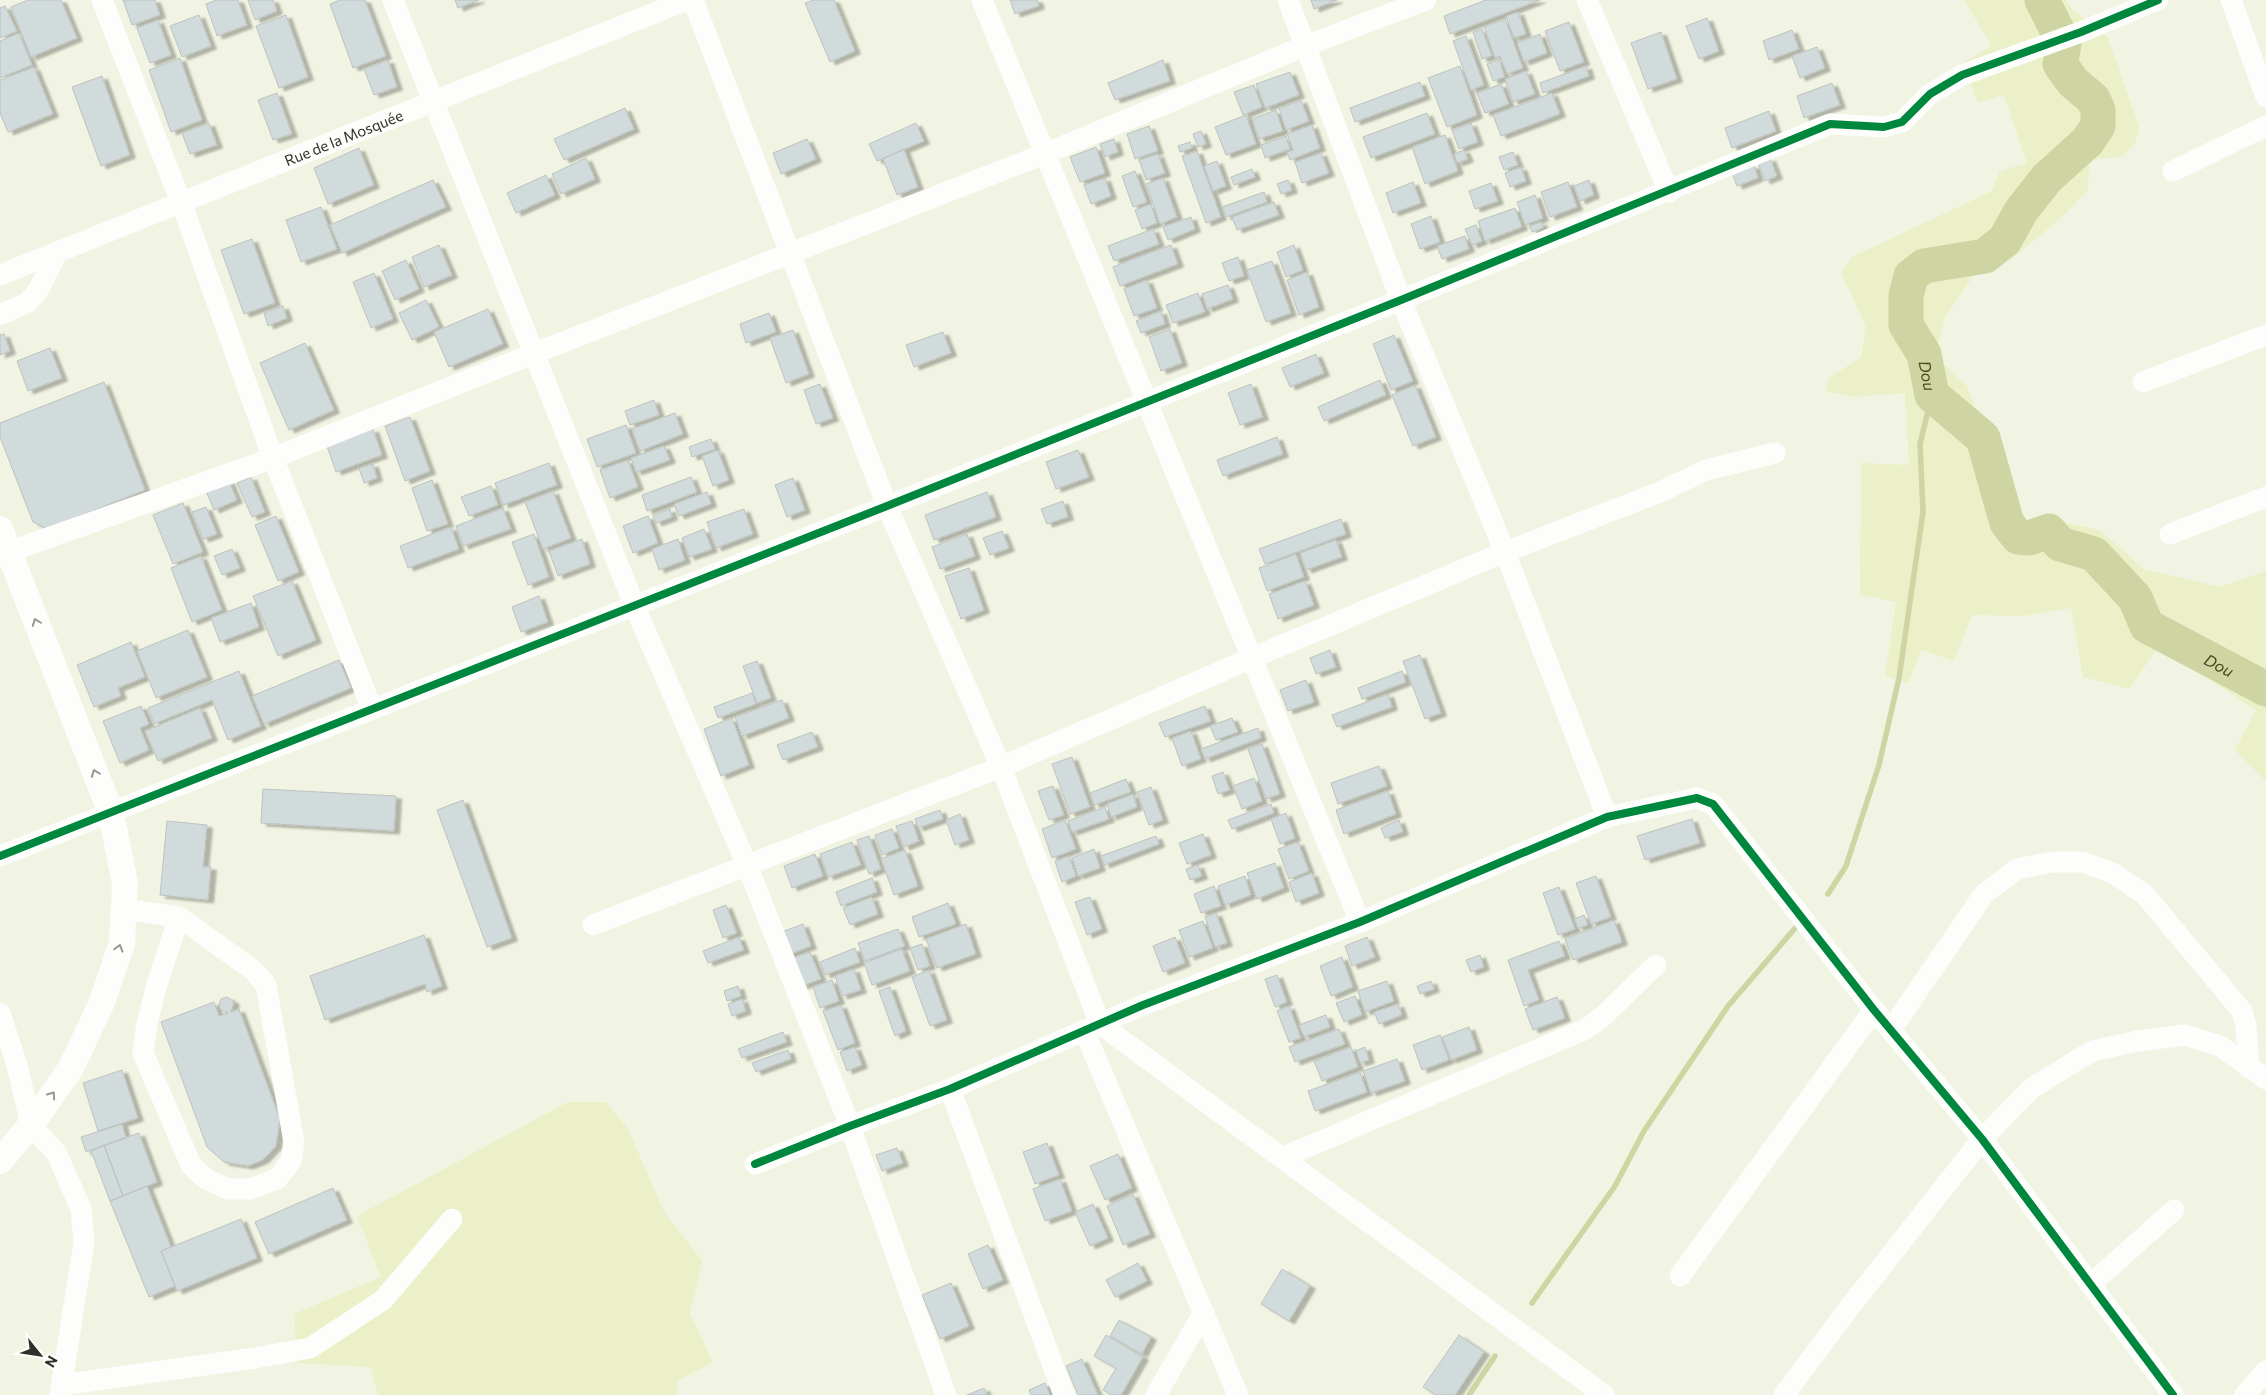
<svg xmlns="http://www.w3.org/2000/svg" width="2266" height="1395" font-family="Commissioner,sans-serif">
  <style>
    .green { fill: #ebf0c8 }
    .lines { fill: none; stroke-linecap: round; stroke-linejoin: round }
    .stream { stroke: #ced4a2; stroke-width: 5.5 }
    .river { stroke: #ced4a2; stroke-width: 35 }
    .building { fill: #d1dbdc; stroke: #bdc2bf; filter: url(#shadow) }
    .minor { stroke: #fdfdfb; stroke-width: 21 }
    .major { stroke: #fdfdfb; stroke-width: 26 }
    .cycleway-casing { stroke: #fff; stroke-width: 11 }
    .cycleway { stroke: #00873e; stroke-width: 8 }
    .oneway { stroke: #969790 }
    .labels { text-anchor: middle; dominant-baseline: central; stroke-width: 4.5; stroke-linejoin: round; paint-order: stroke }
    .street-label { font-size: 15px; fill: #303126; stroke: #fff }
    .water-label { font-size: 16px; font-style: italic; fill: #464a1b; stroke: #fff }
  </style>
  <defs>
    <filter id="shadow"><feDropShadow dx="5.5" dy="3" stdDeviation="1" flood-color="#0004"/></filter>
  </defs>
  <rect width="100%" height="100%" fill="#f1f4e2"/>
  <!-- green -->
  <path class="green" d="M1964 0H2066L2069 6 2108 38 2139 127 2135 144 2121 157 2089 160 2088 190 2061 218 2013 258 1978 269 1945 317 1935 356 1967 386 2025 531 2063 522 2100 530 2144 569 2220 587 2266 571V781L2235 750 2256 710 2192 668 2196 658 2163 640 2129 689 2083 677 2071 608 2023 616 1972 615 1954 661 1921 650 1908 683 1885 676 1896 602 1860 595 1861 463 1909 465 1905 393 1855 397 1826 391 1829 378 1861 357 1866 326 1841 273 1852 257 1992 191 2000 171 2027 163 2004 95 1978 103 1964 62 1992 46Z
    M568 1102H606L628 1129 664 1212 702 1261 690 1314 713 1362 677 1381V1395H378L371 1367 297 1363 294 1314 381 1277 357 1216Z"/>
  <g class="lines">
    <!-- stream -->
    <path class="stream" d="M1828 894 1846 866 1879 765 1899 678 1923 512 1920 444 1932 395
      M1532 1303 1615 1186 1644 1131 1728 1006 1797 926
      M1469 1395 1495 1356"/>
    <!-- river -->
    <path class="river" id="s1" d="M2042 0 2064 44 2060 64 2073 82 2093 99 2098 110V126L2087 142 2047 178 2021 211 2005 240 1985 256 1924 266 1911 276 1906 296V325L1924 354 1932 395 1983 438 2007 523 2018 537 2029 538 2049 531 2060 544 2094 554 2135 598 2147 626 2266 689"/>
  </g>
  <!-- building -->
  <path class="building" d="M28 0H61L77 38 31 57 11 7Z
    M123 0H155L160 15 132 25Z
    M216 0H238L247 25 217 36 206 4Z
    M248 0H273L277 11 255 20Z
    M340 0H365L386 56 353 68 330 4Z
    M455 0H479L458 8Z
    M814 0H834L855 51 830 62 805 3Z
    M1010 0H1037L1039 6 1015 14Z
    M1311 0H1337L1314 9Z
    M1486 0H1540L1450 34 1444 16Z
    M5 6 17 31 0 38V8Z
    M1518 12 1526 34 1514 38 1506 16Z
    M199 15 211 46 182 57 170 26Z
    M286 15 308 77 279 88 256 26Z
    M1707 18 1719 51 1699 59 1686 26Z
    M1505 19 1523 68 1507 74 1500 56 1495 58 1484 27Z
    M158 20 171 55 150 63 137 28Z
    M1569 22 1584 62 1560 71 1545 31Z
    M1482 29 1492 56 1482 59 1473 32Z
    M1792 30 1799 49 1769 60 1763 41Z
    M1661 32 1677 79 1648 89 1631 43Z
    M19 33 32 65 0 78V41Z
    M1540 34 1547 53 1524 62 1517 43Z
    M1466 36 1484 85 1471 90 1453 41Z
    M1817 47 1825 68 1800 78 1792 56Z
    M180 58 202 120 171 132 149 70Z
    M1499 59 1505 77 1493 81 1487 64Z
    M388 60 397 87 374 95 364 69Z
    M1163 60 1170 81 1115 100 1108 83Z
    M1460 66 1477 115 1447 127 1428 78Z
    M1586 66 1589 76 1543 93 1540 83Z
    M34 67 53 114 8 132 0 113V80Z
    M1526 71 1535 94 1513 102 1505 79Z
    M1290 72 1299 95 1265 108 1256 84Z
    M102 76 130 155 101 166 72 87Z
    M1420 82 1425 96 1355 122 1350 108Z
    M1832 83 1840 105 1804 118 1797 96Z
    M1501 84 1509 104 1485 113 1477 93Z
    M1254 85 1262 107 1243 115 1234 92Z
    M277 93 292 134 273 140 258 100Z
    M1552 93 1560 114 1501 136 1493 115Z
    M1301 100 1309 121 1286 130 1279 108Z
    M625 108 634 129 564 160 554 139Z
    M1276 110 1283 131 1259 139 1252 119Z
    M1769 111 1776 131 1732 148 1725 128Z
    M1427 113 1435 134 1371 158 1363 137Z
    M1246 115 1256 144 1226 155 1215 127Z
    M209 123 217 145 190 154 182 133Z
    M916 123 924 141 877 161 869 144Z
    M1471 123 1478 142 1459 149 1452 130Z
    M1312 125 1320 148 1290 160 1287 152 1293 150 1287 134Z
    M1149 126 1158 151 1135 159 1127 134Z
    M1201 131 1206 144 1198 147 1193 134Z
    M1445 135 1458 171 1425 184 1412 147Z
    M1286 136 1290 149 1265 158 1261 145Z
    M807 139 816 159 781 174 773 153Z
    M1114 139 1118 152 1105 157 1100 144Z
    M1190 142 1192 148 1180 152 1178 146Z
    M1096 147 1105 173 1080 182 1070 157Z
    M359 148 374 185 328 204 314 168Z
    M904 149 918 187 897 195 883 159Z
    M1464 150 1468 159 1457 163 1454 154Z
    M1197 151 1221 217 1206 223 1182 156Z
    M1513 152 1518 165 1504 170 1499 157Z
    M1321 153 1329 173 1302 183 1295 162Z
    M1158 154 1165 173 1146 180 1139 160Z
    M586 158 595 179 561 194 552 174Z
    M1770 158 1777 176 1765 181 1758 163Z
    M1217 161 1226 186 1213 191 1204 166Z
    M1754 165 1758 178 1737 186 1732 173Z
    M1521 167 1526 181 1510 187 1505 173Z
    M1252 169 1255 177 1234 185 1231 177Z
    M1135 171 1147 202 1133 207 1122 176Z
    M546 175 555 195 516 213 507 193Z
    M1105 178 1111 196 1091 204 1084 185Z
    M1163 178 1177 217 1160 224 1146 184Z
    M433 180 446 207 342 253 330 225Z
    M1288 180 1292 190 1281 194 1277 184Z
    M1589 180 1594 195 1580 201 1574 186Z
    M1413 182 1421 203 1393 213 1386 193Z
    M1568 182 1577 207 1550 217 1541 192Z
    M1491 183 1498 201 1475 209 1469 191Z
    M1264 192 1267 202 1226 217 1222 207Z
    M1535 195 1543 218 1525 225 1517 202Z
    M1274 202 1279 215 1237 230 1232 217Z
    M1151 204 1157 223 1142 229 1135 210Z
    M321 207 337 249 301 262 286 220Z
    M1515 208 1522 227 1485 241 1478 221Z
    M1431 216 1440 242 1420 249 1411 224Z
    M1191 217 1195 229 1168 240 1163 227Z
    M1541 222 1543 228 1532 232 1530 226Z
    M1476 225 1482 241 1472 245 1465 229Z
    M1153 229 1159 244 1114 261 1108 246Z
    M1465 236 1469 249 1442 259 1437 246Z
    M252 239 275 303 244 314 221 250Z
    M439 245 452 275 424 287 412 257Z
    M1171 245 1178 264 1120 286 1113 267Z
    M1294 245 1303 270 1286 277 1277 252Z
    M1238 257 1244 276 1229 281 1222 263Z
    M406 260 419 289 395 300 382 271Z
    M1272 261 1291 313 1266 322 1247 270Z
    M1307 272 1319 307 1299 315 1287 280Z
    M374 273 393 319 371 328 353 282Z
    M1147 280 1157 308 1134 316 1124 289Z
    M1228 285 1233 299 1207 309 1202 294Z
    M1198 293 1205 312 1173 323 1166 305Z
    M426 300 439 327 412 340 399 313Z
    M283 306 287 318 268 326 264 313Z
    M488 309 503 344 449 367 434 332Z
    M1161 311 1165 324 1141 333 1136 321Z
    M769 313 776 332 746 343 740 324Z
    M1170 329 1182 363 1161 371 1149 337Z
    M793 330 809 374 786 383 770 338Z
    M943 332 951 353 914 367 906 345Z
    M4 334 10 351 0 355V335Z
    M1394 335 1413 381 1391 390 1373 344Z
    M305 343 334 410 289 430 260 363Z
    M50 348 62 378 28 391 17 361Z
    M1316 354 1324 373 1290 387 1282 368Z
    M1380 380 1386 395 1324 421 1318 407Z
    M104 382 145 490 47 529 33 522 0 437V423Z
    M820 384 833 418 816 424 804 390Z
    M1251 384 1263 417 1240 425 1228 393Z
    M1415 385 1436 437 1413 446 1392 395Z
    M654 400 659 415 630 425 625 411Z
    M675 413 683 434 640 451 632 429Z
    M410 417 430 471 405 481 385 426Z
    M626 425 636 453 597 467 587 439Z
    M373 429 382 455 336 472 327 446Z
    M1277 437 1283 454 1223 476 1217 460Z
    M711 439 715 449 692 457 689 447Z
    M664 446 670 460 636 472 631 458Z
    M718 450 729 480 713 486 702 456Z
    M1078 450 1089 477 1056 489 1046 462Z
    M628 460 638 487 610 498 600 470Z
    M549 463 557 485 503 505 495 483Z
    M373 464 377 478 364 483 359 468Z
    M251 477 265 512 252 517 237 483Z
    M691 477 697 492 647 511 642 495Z
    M793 478 805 510 787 517 775 485Z
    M432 480 448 524 427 531 412 488Z
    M229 481 237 500 214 510 206 491Z
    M491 486 498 505 469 516 461 497Z
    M553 491 571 538 543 549 525 502Z
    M707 492 711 504 679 516 674 504Z
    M987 492 996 517 934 540 925 515Z
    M1063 501 1068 517 1047 524 1041 509Z
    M183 503 203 552 173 564 153 515Z
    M206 507 217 534 203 539 192 512Z
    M503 508 511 529 463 546 456 526Z
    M670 509 672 517 656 523 653 515Z
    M744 509 753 534 716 548 707 522Z
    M276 516 299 572 278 581 255 525Z
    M648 516 658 543 633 553 623 526Z
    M1341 519 1346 534 1265 564 1259 549Z
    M451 527 459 549 408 568 400 546Z
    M704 529 712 549 689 557 682 538Z
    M1002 531 1009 548 990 555 983 538Z
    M534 534 549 577 528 585 512 542Z
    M967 534 975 556 940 569 932 547Z
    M582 539 590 564 558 576 549 551Z
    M678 539 685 560 659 570 652 549Z
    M1336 540 1342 557 1306 570 1300 553Z
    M232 549 240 568 222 575 214 556Z
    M1296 554 1304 577 1267 591 1259 568Z
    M201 556 222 610 192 622 171 568Z
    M969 568 984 610 961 619 945 576Z
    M292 581 316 640 278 656 253 596Z
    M1305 581 1314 605 1278 619 1269 594Z
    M539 596 548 622 521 632 512 607Z
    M251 603 259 627 220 642 211 618Z
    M188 630 207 677 156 698 137 651Z
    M131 642 145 677 118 688 121 696 94 707 77 665Z
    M1330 650 1336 667 1316 674 1310 658Z
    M1420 655 1441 713 1425 719 1403 661Z
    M339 660 351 688 264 724 252 696Z
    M757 661 771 698 757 703 743 666Z
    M239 671 261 726 228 740 212 700 154 724 148 708Z
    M1402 671 1406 682 1362 699 1358 688Z
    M1306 680 1314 702 1288 711 1280 690Z
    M752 693 756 704 718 718 714 707Z
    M1388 694 1392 707 1337 727 1332 715Z
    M782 700 789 718 742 736 735 717Z
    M141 706 149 724 140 728 149 750 120 763 103 721Z
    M1205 706 1211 721 1165 737 1159 723Z
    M200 708 212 738 158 761 145 731Z
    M732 718 749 765 721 776 704 729Z
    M1232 718 1238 732 1216 740 1210 726Z
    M1258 728 1261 738 1205 759 1201 749Z
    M1191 731 1201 759 1182 766 1172 738Z
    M812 732 818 747 783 760 777 745Z
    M1262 744 1280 794 1266 799 1248 749Z
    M1072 757 1090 807 1070 814 1052 764Z
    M1379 766 1387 786 1338 804 1331 783Z
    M1223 772 1230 790 1218 794 1212 776Z
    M1254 778 1262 801 1242 809 1233 786Z
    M1126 779 1131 792 1094 805 1090 793Z
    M1053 786 1064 815 1049 820 1038 791Z
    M1151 787 1163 820 1149 825 1137 792Z
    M263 789 396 796 394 831 261 823Z
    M1388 791 1396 814 1344 834 1336 810Z
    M1133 794 1137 807 1111 817 1107 804Z
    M463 800 512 938 487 947 437 810Z
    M1271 804 1274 813 1232 829 1228 820Z
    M1105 807 1109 819 1072 832 1068 821Z
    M940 810 943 819 918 828 915 819Z
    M1286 813 1295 838 1280 844 1271 819Z
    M960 814 969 840 955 845 946 820Z
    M1692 819 1700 843 1645 860 1637 836Z
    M1065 820 1076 849 1052 858 1042 829Z
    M1399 820 1403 832 1385 838 1381 828Z
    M167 821 207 825 203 867H211L208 900 160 895Z
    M912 821 919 841 904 847 896 826Z
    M892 829 899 848 882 855 875 835Z
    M1203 834 1211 855 1187 864 1179 843Z
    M869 836 881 869 869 874 857 840Z
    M1156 836 1159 844 1104 865 1101 856Z
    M852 842 861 865 828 877 820 854Z
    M1298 842 1309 871 1289 879 1278 849Z
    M1094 849 1100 868 1078 876 1072 858Z
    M905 850 918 886 894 895 881 859Z
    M815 854 823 876 792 888 784 866Z
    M1069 856 1076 876 1062 882 1055 861Z
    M1275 863 1284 888 1257 899 1247 873Z
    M1198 865 1202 876 1190 880 1186 869Z
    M1312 873 1319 893 1296 902 1289 882Z
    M1245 876 1251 895 1225 905 1218 886Z
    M1596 876 1611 917 1591 924 1576 883Z
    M872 878 877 892 841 906 836 892Z
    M1214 886 1221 906 1201 913 1194 894Z
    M1559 887 1575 929 1558 935 1543 893Z
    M872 897 878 914 850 925 843 908Z
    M1090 897 1102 929 1087 935 1075 902Z
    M948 903 956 924 919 937 912 917Z
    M726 905 737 933 723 938 713 910Z
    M1216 913 1227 943 1215 947 1205 917Z
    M1584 915 1588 925 1578 928 1574 919Z
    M1614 920 1622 942 1573 960 1565 939Z
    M1203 921 1213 948 1189 957 1179 930Z
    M803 924 811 946 788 955 779 933Z
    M966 924 976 954 937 968 926 939Z
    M898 929 905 946 865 961 858 943Z
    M424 935 442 986 427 992 425 984 325 1020 310 976Z
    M739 937 744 950 708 963 703 951Z
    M1175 937 1185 963 1163 972 1153 946Z
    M1367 937 1375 957 1352 966 1345 946Z
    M1559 941 1565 956 1528 970 1539 1000 1524 1006 1508 960Z
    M922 944 930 966 918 970 910 948Z
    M855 948 860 962 825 975 820 962Z
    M902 949 910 971 872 985 864 963Z
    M810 952 821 979 802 986 792 958Z
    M1480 955 1484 967 1471 972 1466 960Z
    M1342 957 1353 987 1331 996 1320 966Z
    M854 969 861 990 842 996 835 976Z
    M929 970 947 1020 930 1026 912 977Z
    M1277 975 1287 1002 1275 1007 1265 979Z
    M832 980 839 1001 820 1008 813 987Z
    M1387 981 1394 1001 1365 1012 1358 991Z
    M1431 981 1434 989 1420 994 1417 986Z
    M738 986 741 996 727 1001 724 991Z
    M890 987 906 1031 895 1036 879 991Z
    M1355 996 1362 1015 1344 1022 1336 1003Z
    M227 997 234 1002 231 1012 239 1009 280 1119 276 1146 263 1160 248 1166 224 1162 207 1147 161 1022 214 1002 219 1016 228 1013 221 1010 219 1005 221 999Z
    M1557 997 1565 1018 1533 1030 1525 1009Z
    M742 999 746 1011 732 1016 728 1004Z
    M1398 1004 1402 1015 1379 1024 1374 1012Z
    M841 1005 855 1043 838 1050 823 1011Z
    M1289 1006 1301 1038 1289 1042 1277 1011Z
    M1326 1015 1330 1027 1304 1037 1299 1025Z
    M1469 1027 1477 1050 1451 1060 1442 1037Z
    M1339 1029 1345 1044 1295 1062 1289 1047Z
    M783 1032 787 1042 742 1058 738 1049Z
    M1440 1035 1449 1060 1422 1070 1413 1045Z
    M855 1047 862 1065 847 1071 840 1052Z
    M1351 1047 1358 1067 1322 1081 1314 1061Z
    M1365 1047 1369 1060 1360 1063 1356 1051Z
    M788 1050 791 1059 756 1072 752 1063Z
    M1397 1059 1405 1081 1371 1093 1363 1071Z
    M122 1070 138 1118 98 1131 83 1083Z
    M1360 1072 1367 1092 1315 1111 1308 1091Z
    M122 1124 126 1138 86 1152 81 1137Z
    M139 1133 157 1182 123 1196 104 1145Z
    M1047 1143 1059 1175 1035 1184 1023 1152Z
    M104 1145 123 1196 110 1201 91 1151Z
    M897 1148 903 1163 882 1171 876 1155Z
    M1118 1154 1132 1188 1105 1200 1090 1166Z
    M1060 1179 1072 1211 1045 1221 1033 1189Z
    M147 1186 171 1247 161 1251 175 1286 149 1297 110 1201Z
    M333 1188 347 1220 269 1254 255 1222Z
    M1133 1194 1150 1234 1123 1245 1107 1206Z
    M1093 1204 1108 1238 1090 1246 1075 1212Z
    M241 1219 257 1258 177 1291 161 1251Z
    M988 1245 1003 1280 983 1289 968 1254Z
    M1138 1263 1147 1281 1115 1297 1106 1280Z
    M1282 1269 1310 1286 1289 1321 1261 1304Z
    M951 1283 969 1326 940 1339 922 1295Z
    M1119 1320 1151 1337 1142 1354 1110 1336Z
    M1106 1335 1143 1357 1121 1395H1111L1103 1390 1116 1368 1094 1356Z
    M1459 1335 1484 1352 1455 1395H1436L1423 1387Z
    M1082 1359 1098 1395H1078L1066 1366Z
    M1045 1383 1050 1395H1031L1029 1390Z
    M984 1388 987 1395H967Z"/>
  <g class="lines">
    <!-- minor -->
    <g class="minor">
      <path d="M102 0 181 202 273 458 372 709"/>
      <path d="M393 0 635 607 747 865 850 1126 946 1395"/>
      <path d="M693 0 887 506 1001 767 1100 1024 1604 1395"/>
      <path d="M982 0 1360 922"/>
      <path d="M1288 0 1401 300 1505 552 1607 817"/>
      <path d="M1587 0 1669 192"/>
      <path d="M2231 0 2266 97"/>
      <path d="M2173 171 2266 126"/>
      <path id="s2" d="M0 275 687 0"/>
      <path d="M0 315 27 303 38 291 57 253"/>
      <path d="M2143 382 2266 335"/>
      <path d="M2170 534 2266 497"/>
      <path d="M0 555 273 458 533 354 1044 154 1305 46 1426 0"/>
      <path d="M0 856 887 506 1401 300 1830 124 1884 127 1902 122 1930 94 1962 75 2081 32 2158 0"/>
      <path d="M123 909 179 917 253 970 266 985 294 1142 291 1161 277 1179 250 1189H228L206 1179 191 1165 143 1053 147 1023 157 984 179 917"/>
      <path d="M593 925 1001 767 1252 658 1505 552 1660 492 1706 470 1775 453"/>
      <path d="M0 1013 17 1065 31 1125 57 1154 81 1209 84 1242 60 1395"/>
      <path d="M1084 1030 1238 1395"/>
      <path d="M1891 1030 1984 894 2017 869 2052 862H2083L2115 874 2145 895 2242 1011 2246 1026 2249 1068"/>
      <path d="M950 1089 1064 1395"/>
      <path d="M1281 1158 1584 1030 1601 1018 1656 965"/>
      <path d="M755 1164 850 1126 950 1089 1143 1005 1360 922 1607 817 1697 798 1713 804 1874 1010 1982 1139 2173 1395"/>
      <path d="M1680 1276 1874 1010"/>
      <path d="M2091 1284 2174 1210"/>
      <path d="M62 1385 255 1358 310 1348 383 1300 452 1219"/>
      <path d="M1156 1395 1204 1312"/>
      <path d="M1784 1395 1849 1308 1982 1139 2032 1088 2092 1051 2138 1041 2185 1035 2220 1046 2266 1079"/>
      <path d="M2245 1395 2266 1371"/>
    </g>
    <!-- major -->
    <path class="major" d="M0 529 111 813 125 883 122 943 102 1002 71 1068 31 1125 0 1161"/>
    <!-- cycleway casing -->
    <g class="cycleway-casing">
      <path id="cycleway" d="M0 856 887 506 1401 300 1830 124 1884 127 1902 122 1930 94 1962 75 2081 32 2158 0
        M755 1164 850 1126 950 1089 1143 1005 1360 922 1607 817 1697 798 1713 804 1874 1010 1982 1139 2173 1395"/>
    </g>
    <!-- cycleway -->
    <use href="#cycleway" class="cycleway"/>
  </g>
  <!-- one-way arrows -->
  <defs><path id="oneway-chevron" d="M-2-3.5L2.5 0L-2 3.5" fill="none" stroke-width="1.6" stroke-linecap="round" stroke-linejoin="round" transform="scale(1.25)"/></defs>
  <g class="oneway">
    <use href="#oneway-chevron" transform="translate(36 622) rotate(-111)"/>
    <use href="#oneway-chevron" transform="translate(95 773) rotate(-111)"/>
    <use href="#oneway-chevron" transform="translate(119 948) rotate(-74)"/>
    <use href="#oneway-chevron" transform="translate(52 1095) rotate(-55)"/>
  </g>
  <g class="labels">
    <!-- street labels -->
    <g class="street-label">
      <text stroke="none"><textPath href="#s2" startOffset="370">Rue de la Mosquée</textPath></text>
    </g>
    <!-- water labels -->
    <g class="water-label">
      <text stroke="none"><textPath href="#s1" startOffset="504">Dou</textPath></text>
      <text stroke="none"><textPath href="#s1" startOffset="954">Dou</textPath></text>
    </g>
  </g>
  <!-- north arrow -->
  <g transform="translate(40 1355) rotate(120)" stroke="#ffffff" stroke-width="4" paint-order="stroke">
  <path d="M0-4L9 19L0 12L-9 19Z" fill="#303126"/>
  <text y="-8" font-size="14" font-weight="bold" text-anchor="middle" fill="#303126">N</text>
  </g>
</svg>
